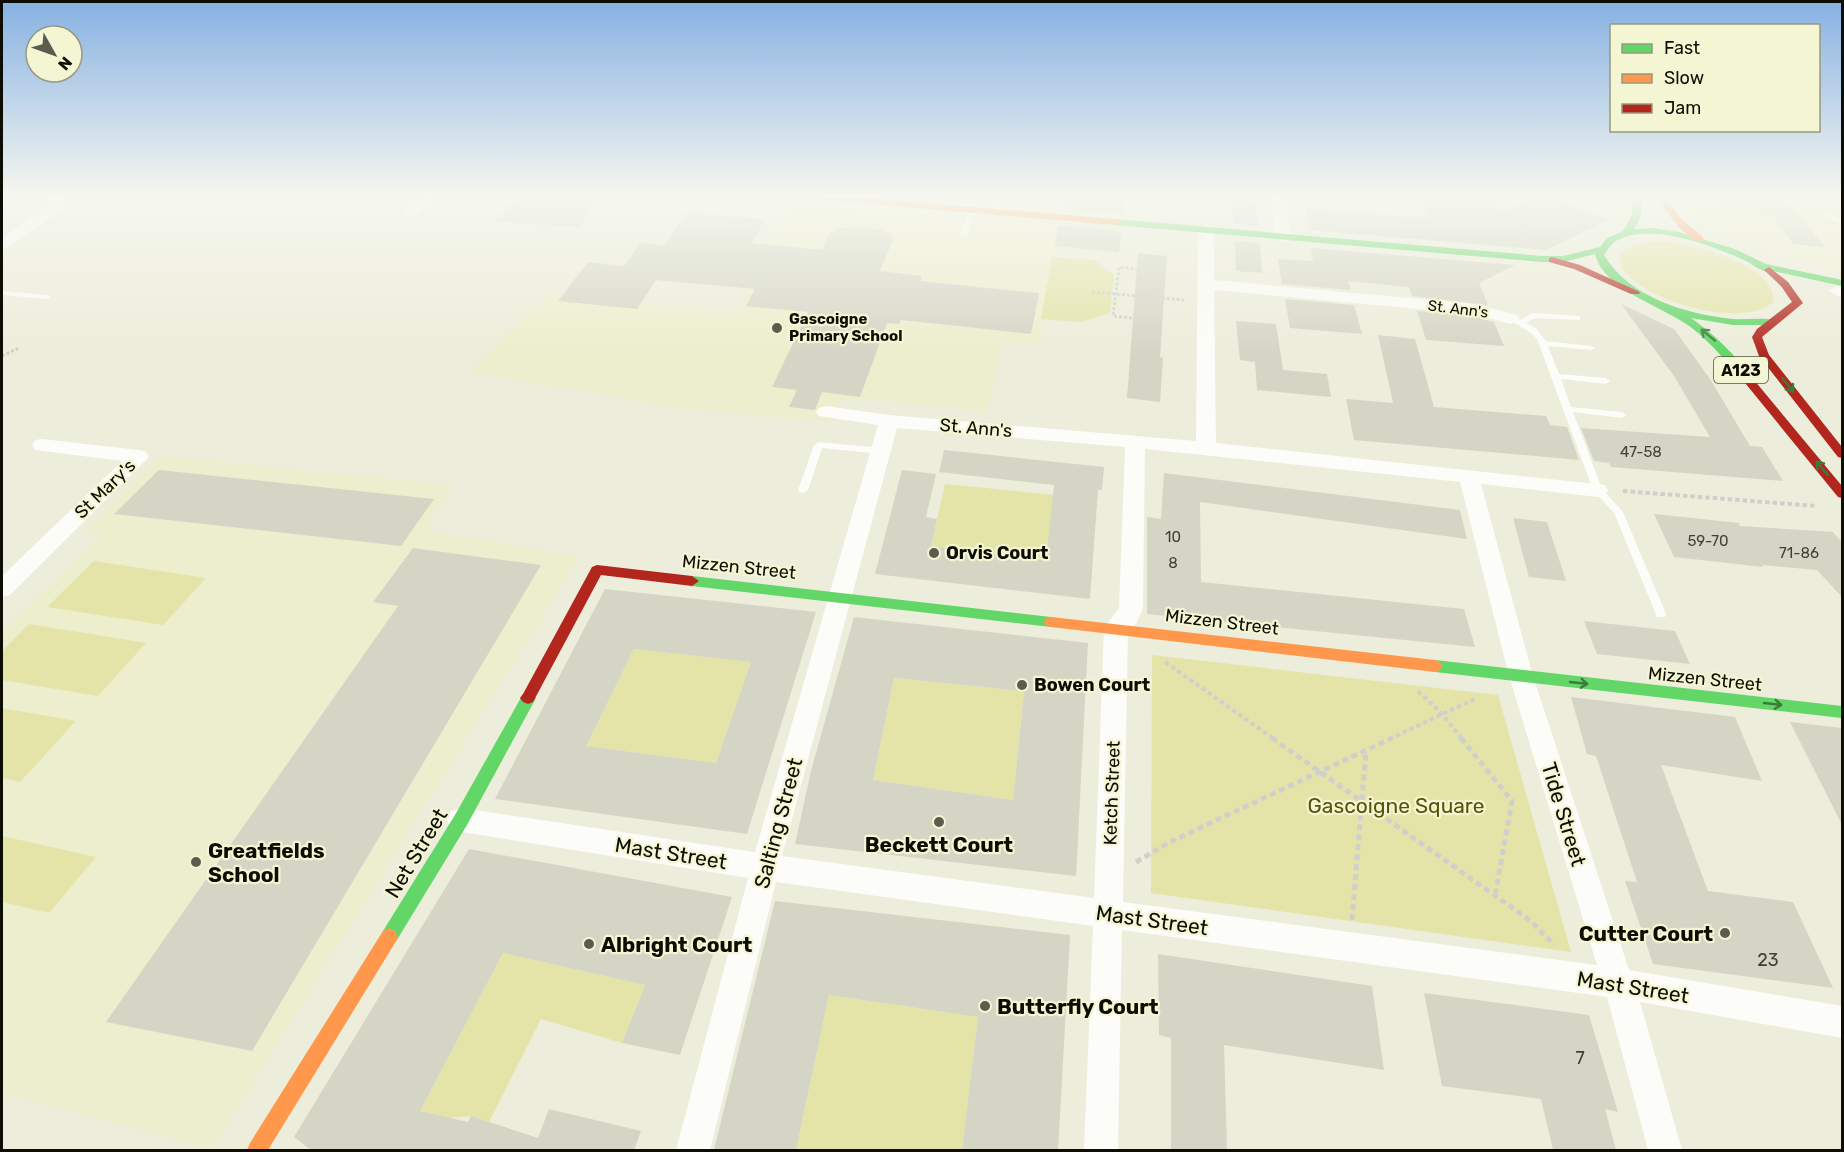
<svg xmlns="http://www.w3.org/2000/svg" width="1844" height="1152" font-family="Rubik,sans-serif">
  <style>
    .built { fill: #edeecd }
    .green { fill: #e4e4a9 }
    .building { fill: #d5d5c6; fill-rule: evenodd }
    .lines { fill: none; stroke-linecap: round; stroke-linejoin: round }
    .path-far2 { stroke: #d0d0cb; stroke-width: 3; stroke-dasharray: 3 2; stroke-linecap: butt }
    .path-far1 { stroke: #d0d0cb; stroke-width: 4; stroke-dasharray: 4.5 3; stroke-linecap: butt }
    .path { stroke: #d0d0cb; stroke-width: 5; stroke-dasharray: 6 4; stroke-linecap: butt }
    .lane { fill: #fcfcf9; fill-rule: evenodd }
    .street { fill: #fcfcf9; fill-rule: evenodd }
    .fast { fill: #63d668; fill-rule: evenodd }
    .slow { fill: #ff974d; fill-rule: evenodd }
    .jam { fill: #b3261e; fill-rule: evenodd }
    .oneway { stroke: #3c7c3b }
    .poi-dot { fill: #5b5b4e; stroke: #f4f5d2; stroke-width: 2 }
    .labels { text-anchor: middle; dominant-baseline: central; stroke-width: 4.5; stroke-linejoin: round; paint-order: stroke }
    .far-street-label { font-size: 15px; fill: #0d0d03; stroke: #f4f5d2 }
    .far-poi-label { font-size: 15px; font-weight: bold; fill: #0d0d03; stroke: #f4f5d2; text-anchor: start }
    .number-label { font-size: 15px; fill: #404035 }
    .shield { fill: #f4f5d2; stroke: #525341; stroke-width: 1.5 }
    .shield-label { font-size: 16px; font-weight: bold; fill: #0d0d03 }
    .street-label { font-size: 18px; fill: #0d0d03; stroke: #f4f5d2 }
    .poi-label { font-size: 18px; font-weight: bold; fill: #0d0d03; stroke: #f4f5d2; text-anchor: start }
    .near-number-label { font-size: 18px; fill: #404035 }
    .near-park-label { font-size: 21px; fill: #545306; stroke: #f4f5d2 }
    .near-street-label { font-size: 21px; fill: #0d0d03; stroke: #f4f5d2 }
    .near-poi-label { font-size: 21px; font-weight: bold; fill: #0d0d03; stroke: #f4f5d2; text-anchor: start }
  </style>
  <rect width="100%" height="100%" fill="#ecedda"/>
  <!-- built -->
  <path class="built" d="M1678 194H1842V268L1790 260 1712 230 1697 221Z
    M804 205 1060 229 1038 346 1003 343 987 411 844 398 835 422 652 406 653 403 482 374 471 370 548 292 732 313 792 208Z
    M160 456 453 485 425 530 580 556 211 1150 2 1093V631L103 534 85 530Z"/>
  <!-- green -->
  <path class="green" d="M1654 241C1682 241 1779 263 1773 302 1739 334 1609 291 1620 252L1634 245Z
    M1052 257 1094 260 1114 275 1110 313 1081 322 1041 319Z
    M945 484 1054 495 1046 559 931 546Z
    M94 561 206 578 163 625 47 607Z
    M29 624 146 643 98 696 2 680V651Z
    M634 649 751 662 716 763 586 746Z
    M1152 655 1498 695 1571 952 1151 893Z
    M894 678 1024 691 1013 800 873 780Z
    M2 708 76 721 20 782 2 778Z
    M2 836 96 857 49 913 2 902Z
    M503 953 645 985 622 1043 541 1019 489 1122 471 1116 449 1118 420 1111Z
    M829 995 978 1017 962 1150H796Z"/>
  <!-- building -->
  <path class="building" d="M520 194H604L579 227 495 221Z
    M1064 194H1125L1123 214 1061 209Z
    M1232 194H1255L1258 226 1234 224Z
    M1420 194H1493L1501 211 1539 194H1546L1607 220 1546 250 1309 230 1305 208 1427 218Z
    M1719 194H1781L1825 247 1793 244 1772 215 1718 210Z
    M687 213 765 219 752 243 822 250 831 231H835L837 228 883 229 882 232 892 233 890 237H894L880 271 922 276 920 281 1039 293 1031 334 901 320 899 324 887 323 860 397 822 392 815 410 789 407 797 390 772 387 808 312 746 306 755 289 656 280 637 309 558 301 588 262 624 266 641 243 665 245Z
    M1058 226 1121 231 1119 252 1055 246Z
    M1235 241 1260 243 1262 273 1236 271Z
    M1311 248 1515 265 1479 283 1488 305 1412 296 1409 287 1348 281 1351 290 1282 284 1278 259 1313 261Z
    M1138 253 1167 256 1160 357 1163 358 1160 402 1127 398Z
    M1285 299 1354 305 1362 334 1290 328Z
    M1621 304 1674 329 1710 379 1750 446 1762 447 1783 481 1611 467 1609 463 1594 461 1581 428 1710 437 1674 376Z
    M1417 311 1473 316 1494 322 1504 346 1426 340Z
    M1236 321 1276 324 1283 370 1327 374 1331 397 1257 390 1255 362 1240 360Z
    M1378 335 1415 339 1434 407 1546 416 1550 425 1567 427 1579 460 1354 440 1346 399 1393 403Z
    M944 450 1104 467 1102 490H1098L1090 599 875 574 902 470 936 474 926 517 937 519 931 546 1046 560 1054 485 939 472Z
    M159 470 434 499 401 546 114 514Z
    M1164 473 1460 510 1467 539 1200 502 1201 582 1464 609 1475 647 1147 614V517L1161 519Z
    M1654 514 1739 523 1740 526 1833 532 1842 542V597L1817 570 1762 565 1763 567 1674 557Z
    M1513 518 1547 522 1566 581 1529 577Z
    M413 548 541 565 252 1051 106 1022 398 606 373 602Z
    M605 589 816 612 747 834 495 799ZM634 649 751 662 716 763 586 746Z
    M854 617 1088 643 1076 876 795 844 811 771ZM894 678 1024 691 1013 800 873 780Z
    M1584 621 1675 631 1690 664 1597 654Z
    M1571 697 1735 717 1762 781 1661 765 1708 891 1793 902 1833 988 1653 964 1625 881 1637 882 1596 756 1587 754Z
    M1790 722 1842 728V825Z
    M469 849 732 897 680 1055 622 1043 645 985 503 953 420 1111 468 1122 471 1116 538 1138 549 1109 641 1131 634 1150H311L294 1137Z
    M775 901 1070 935 1058 1150H962L978 1017 829 995 796 1150H714Z
    M1158 954 1372 986 1384 1070 1224 1045 1227 1150H1171V1038L1159 1035Z
    M1424 993 1589 1015 1618 1112 1605 1109 1616 1150H1553L1541 1099 1442 1086Z"/>
  <g class="lines">
    <!-- path-far2 -->
    <path class="path-far2" d="M1092 292 1184 300
      M1132 318 1113 316 1119 267 1137 269
      M2 356 19 348"/>
    <!-- path-far1 -->
    <path class="path-far1" d="M1623 491 1816 506
      M1165 662 1274 739
      M1418 691 1442 714 1462 739
      M1389 739 1475 699"/>
    <!-- path -->
    <path class="path" d="M1272 738 1531 921 1554 945
      M1461 738 1512 801 1495 896
      M1136 862 1170 842 1392 738
      M1352 920 1366 751"/>
    <!-- lane -->
    <path class="lane" d="M999 194H1005L999 211 996 213 993 211Z
      M973 208 976 210 968 234 961 236 960 234 970 210Z
      M1826 213 1842 220V224L1824 216 1822 215Z
      M2 291 47 295 51 297 47 299 2 295Z
      M1532 313 1580 316V320H1577L1536 318 1526 323 1536 328 1546 341 1591 346 1595 348 1591 350 1548 346 1559 374 1606 378 1610 381 1606 384 1561 379 1571 407 1622 412 1626 415 1622 418 1573 412 1602 489 1623 512 1666 614 1665 617H1657L1614 513 1593 490 1537 339 1530 332 1507 319 1511 317 1520 320Z
      M819 442 882 448 887 451 882 454 822 448 808 490 803 493 800 492 798 490 814 445Z"/>
    <!-- street -->
    <path class="street" d="M35 194H61L65 203 61 210 8 247 2 249V237L50 204V200Z
      M421 194H436L416 216H406L403 213Z
      M1270 194H1284L1291 237 1288 240 1283 242 1275 237Z
      M1206 225 1214 230V280L1474 304 1517 315 1520 319 1511 324 1473 314 1214 290 1216 443 1605 485 1608 490 1605 495 1598 497 1481 484 1533 676 1629 970 1842 1006V1038L1640 1002 1682 1150H1648L1607 997 1122 930 1118 1150H1084L1093 926 776 882 710 1150H676L748 878 461 832 451 829 447 820 451 811 461 808 755 852 878 425 819 416 816 412 819 408 826 406 889 415 1196 441 1198 230ZM897 428 1125 447 1119 608 1104 628 1094 898 782 856ZM1145 449 1460 482 1509 676 1597 965 1123 902 1128 632 1136 624 1143 608Z
      M1837 286 1842 287V298L1829 291Z
      M42 439 139 450 146 452 149 457 10 595 2 597V576L122 461 35 450 32 445 35 440Z"/>
    <!-- fast -->
    <path class="fast" d="M1629 194H1637C1644 207 1642 217 1634 229L1653 228 1679 232 1735 249 1766 264 1842 280V286L1773 271C1764 275 1753 264 1744 260 1711 245 1649 221 1616 241 1611 244 1607 251 1604 255 1630 298 1686 314 1733 319 1747 320 1761 317 1775 320V324L1771 325H1733L1691 318C1714 334 1734 354 1751 376L1745 379 1741 378C1726 361 1711 343 1692 328 1665 307 1603 290 1595 254L1563 262H1542L1115 225 1110 222 1115 219 1542 256H1563L1600 247 1607 238 1623 231 1632 215 1633 205Z
      M692 576 1051 617 1056 618 1058 622 1056 626 1051 627 692 586 685 581Z
      M1435 660 1842 706V718L1435 672 1430 670 1428 666 1430 662Z
      M528 692 533 694 536 698 467 825 395 943 389 946 383 943 380 937 383 931 455 815 523 694Z"/>
    <!-- slow -->
    <path class="slow" d="M786 194H815L1115 219 1120 222 1115 225 790 197Z
      M1655 194H1663L1680 218 1703 237V241C1685 243 1664 207 1655 194Z
      M1051 617 1435 660 1440 662 1442 666 1440 670 1435 672 1051 627 1046 626 1044 622 1046 618Z
      M389 928 395 931 398 937 395 943 268 1150H247L250 1143 383 931Z"/>
    <!-- jam -->
    <path class="jam" d="M1552 257 1580 265 1640 292 1639 294H1631L1574 269 1549 262V258Z
      M1769 267 1788 282 1803 303 1762 337 1769 355 1842 447V458L1838 457 1759 356 1752 337 1757 329 1792 302 1781 286 1764 270Z
      M1745 373 1749 374 1842 486V498L1838 497 1741 378V374Z
      M597 565 692 576 699 581 692 586 601 575 533 702 528 704 523 702 520 698 523 694 592 567Z"/>
  </g>
  <!-- one-way arrows -->
  <defs><path id="oneway-shaft" d="M-6 0H5M1.5-3L5.5 0L1.5 3" fill="none" stroke-width="1.6" stroke-linecap="round" stroke-linejoin="round" transform="scale(1.5)"/></defs>
  <g class="oneway">
    <use href="#oneway-shaft" transform="translate(1708 335) rotate(-141)"/>
    <use href="#oneway-shaft" transform="translate(1788 385) rotate(52)"/>
    <use href="#oneway-shaft" transform="translate(1822 468) rotate(-129)"/>
    <use href="#oneway-shaft" transform="translate(1579 683) rotate(6)"/>
    <use href="#oneway-shaft" transform="translate(1773 704) rotate(6)"/>
  </g>
  <!-- sky -->
  <linearGradient id="sky" x2="0" y2="1"><stop stop-color="#86b1e3"/><stop offset="0.55" stop-color="#f6f7ee"/><stop offset="1" stop-color="#f6f7ee" stop-opacity="0"/></linearGradient>
  <rect width="1844" height="355" fill="url(#sky)"/>
  <!-- markers -->
  <g class="poi-dot">
    <circle cx="777" cy="328" r="6"/>
    <circle cx="934" cy="553" r="6"/>
    <circle cx="1022" cy="685" r="6"/>
    <circle cx="939" cy="822" r="6"/>
    <circle cx="196" cy="862" r="6"/>
    <circle cx="1725" cy="933" r="6"/>
    <circle cx="589" cy="944" r="6"/>
    <circle cx="985" cy="1006" r="6"/>
  </g>
  <g class="labels">
    <!-- far-street labels -->
    <g class="far-street-label">
      <text transform="translate(1458 309) rotate(7)">St. Ann's</text>
    </g>
    <!-- far-poi labels -->
    <g class="far-poi-label">
      <text x="789" y="319">Gascoigne<tspan x="789" dy="17">Primary School</tspan></text>
    </g>
    <!-- number labels -->
    <g class="number-label">
      <text x="1641" y="452">47-58</text>
      <text x="1173" y="537">10</text>
      <text x="1708" y="541">59-70</text>
      <text x="1799" y="553">71-86</text>
      <text x="1173" y="563">8</text>
    </g>
    <!-- shield labels -->
    <rect class="shield" x="1714" y="357" width="54" height="26" rx="4.5"/>
    <g class="shield-label">
      <text x="1741" y="370">A123</text>
    </g>
    <!-- street labels -->
    <g class="street-label">
      <text transform="translate(976 428) rotate(5)">St. Ann's</text>
      <text transform="translate(105 489) rotate(-44)">St Mary's</text>
      <text transform="translate(739 567) rotate(6)">Mizzen Street</text>
      <text transform="translate(1222 622) rotate(7)">Mizzen Street</text>
      <text transform="translate(1705 679) rotate(6)">Mizzen Street</text>
      <text transform="translate(1112 793) rotate(-88)">Ketch Street</text>
    </g>
    <!-- poi labels -->
    <g class="poi-label">
      <text x="946" y="553">Orvis Court</text>
      <text x="1034" y="685">Bowen Court</text>
    </g>
    <!-- near-number labels -->
    <g class="near-number-label">
      <text x="1768" y="960">23</text>
      <text x="1580" y="1058">7</text>
    </g>
    <!-- near-park labels -->
    <g class="near-park-label">
      <text x="1396" y="805">Gascoigne Square</text>
    </g>
    <!-- near-street labels -->
    <g class="near-street-label">
      <text transform="translate(1564 814) rotate(73)">Tide Street</text>
      <text transform="translate(778 823) rotate(-75)">Salting Street</text>
      <text transform="translate(416 853) rotate(-59)">Net Street</text>
      <text transform="translate(671 853) rotate(9)">Mast Street</text>
      <text transform="translate(1152 920) rotate(8)">Mast Street</text>
      <text transform="translate(1633 987) rotate(9)">Mast Street</text>
    </g>
    <!-- near-poi labels -->
    <g class="near-poi-label">
      <text x="939" y="844" text-anchor="middle">Beckett Court</text>
      <text x="208" y="850">Greatfields<tspan x="208" dy="24">School</tspan></text>
      <text x="1713" y="933" text-anchor="end">Cutter Court</text>
      <text x="601" y="944">Albright Court</text>
      <text x="997" y="1006">Butterfly Court</text>
    </g>
  </g>
  <!-- border -->
  <rect width="1844" height="1152" fill="none" stroke="#0d0d03" stroke-width="6"/>
  <!-- legend -->
  <rect x="1610" y="24" width="210" height="108" fill="#f4f5d2" stroke="#98987f" stroke-width="1.5"/>
  <rect x="1622" y="44" width="30" height="9" fill="#63d668" stroke="#98987f" stroke-width="1.5"/>
  <text x="1664" y="54" font-size="18" fill="#0d0d03">Fast</text>
  <rect x="1622" y="74" width="30" height="9" fill="#ff974d" stroke="#98987f" stroke-width="1.5"/>
  <text x="1664" y="84" font-size="18" fill="#0d0d03">Slow</text>
  <rect x="1622" y="104" width="30" height="9" fill="#b3261e" stroke="#98987f" stroke-width="1.5"/>
  <text x="1664" y="114" font-size="18" fill="#0d0d03">Jam</text>
  <!-- north arrow -->
  <g transform="translate(54 54) rotate(130)"><circle r="28" fill="#f4f5d2" stroke="#98987f" stroke-width="1.5"/>
  <path d="M0-4.5L10 22L0 15L-10 22Z" fill="#5b5b4e"/>
  <text y="-9" font-size="16" font-weight="bold" text-anchor="middle" fill="#0d0d03">N</text>
  </g>
</svg>
